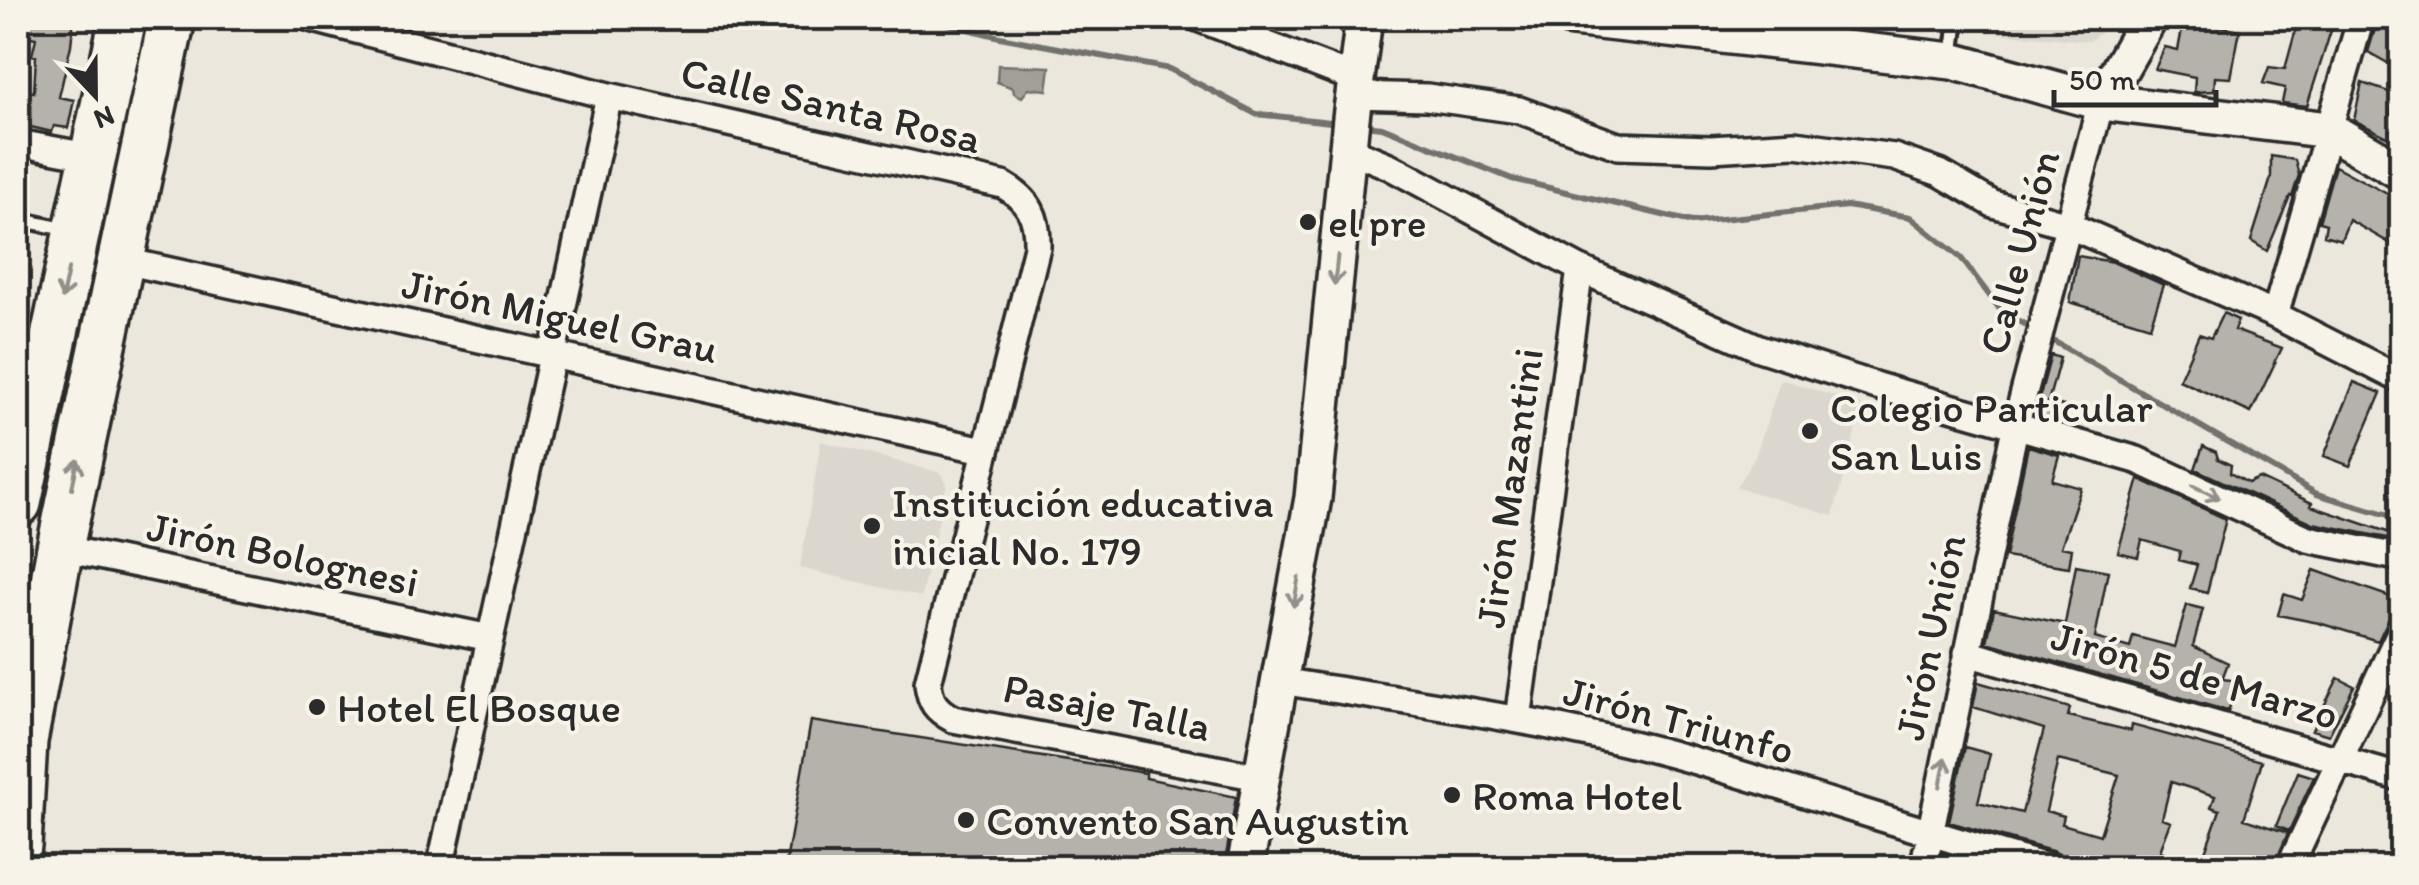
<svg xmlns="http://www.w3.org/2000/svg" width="2419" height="885" font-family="Itim,sans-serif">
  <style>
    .built { fill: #dbd7ce }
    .water { fill: #a29f98; stroke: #72716c; stroke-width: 2.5 }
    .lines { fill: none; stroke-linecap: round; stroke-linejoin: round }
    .stream { stroke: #72716c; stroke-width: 6 }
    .building { fill: #b5b2ab; stroke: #2b2b2b; stroke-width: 2.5; fill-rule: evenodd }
    .lane-casing { stroke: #2b2b2b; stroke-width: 20 }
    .street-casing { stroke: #2b2b2b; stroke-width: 32 }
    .secondary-casing { stroke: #2b2b2b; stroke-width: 42 }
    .highway-casing { stroke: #2b2b2b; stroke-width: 52 }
    .lane { stroke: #f7f3e8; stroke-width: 12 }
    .street { stroke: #f7f3e8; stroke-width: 25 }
    .secondary { stroke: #f7f3e8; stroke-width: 35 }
    .highway { stroke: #f7f3e8; stroke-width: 45 }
    .oneway { stroke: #918f8a }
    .poi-dot { fill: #2b2b2b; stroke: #f7f3e8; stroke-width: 4 }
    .labels { text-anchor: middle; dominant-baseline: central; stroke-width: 8; stroke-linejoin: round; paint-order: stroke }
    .street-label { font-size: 42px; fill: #2b2b2b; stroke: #f7f3e8 }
    .poi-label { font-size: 42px; fill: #2b2b2b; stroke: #f7f3e8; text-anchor: start }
  </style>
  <rect width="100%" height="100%" fill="#ebe7dd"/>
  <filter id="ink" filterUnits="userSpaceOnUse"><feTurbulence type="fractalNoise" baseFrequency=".01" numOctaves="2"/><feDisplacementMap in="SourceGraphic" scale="20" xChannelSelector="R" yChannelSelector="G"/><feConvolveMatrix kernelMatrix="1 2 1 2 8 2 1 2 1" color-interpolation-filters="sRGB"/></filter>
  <g filter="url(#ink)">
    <!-- built -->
    <path class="built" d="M1819 18H2114L2110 26 2089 41Z
      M1781 379 1862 405 1833 516 1736 487 1755 457Z
      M821 441 941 473 947 484 921 597 800 568Z"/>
    <!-- water -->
    <path class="water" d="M998 65 1050 67 1047 90 1029 88 1022 97 1014 93 1013 88 997 82Z"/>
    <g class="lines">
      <!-- stream -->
      <path class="stream" d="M924 18 1000 37 1170 69 1256 114 1340 123
        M1363 125 1382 127 1512 179 1692 222 1847 206 1910 217 1961 258 2002 312 2033 329
        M2043 335 2317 494 2402 519"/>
    </g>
    <!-- building -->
    <path class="building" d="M18 18H74L71 45 59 97 74 100 68 128 54 126 52 132 18 124V89L34 92 36 56 32 55 36 38 18 35Z
      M2299 18H2335L2307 106 2282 103 2285 88 2263 83 2269 67 2285 69Z
      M2184 19 2240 30 2231 78 2215 77 2214 91 2194 92 2195 77 2155 69 2165 47 2178 50Z
      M2377 23 2402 37V71L2368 52Z
      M2362 83 2395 94 2391 114 2402 118V144L2354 120Z
      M2271 156 2295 160 2299 175 2292 197 2290 196 2267 251 2251 241 2271 178Z
      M2335 166 2402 202V250L2349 220 2341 240 2324 235 2326 224 2319 222Z
      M2078 256 2113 262 2164 285 2150 326 2070 302Z
      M2223 313 2238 320 2234 330 2282 348 2251 413 2179 380 2199 334 2211 338Z
      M2051 355 2060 358 2048 402 2064 406 2058 421 2035 414Z
      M2354 382 2381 393 2350 466 2324 456Z
      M2028 446 2059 455 2052 480 2081 488 2061 547 2072 549 2069 567 2005 557Z
      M2203 446 2216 452 2218 459 2231 465 2230 473 2248 483 2259 478 2312 503 2311 506 2402 537V541L2313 523 2195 469Z
      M2139 479 2226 519 2207 592 2190 588 2197 565 2178 560 2180 551 2142 540 2138 557 2118 552Z
      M2076 565 2108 571 2095 638 2130 648 2133 636 2175 647 2187 605 2203 609 2193 646 2228 663 2222 679 2240 681 2228 711 1987 642 1994 609 2065 624Z
      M2314 570 2402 601 2400 612 2388 620 2378 641 2319 623 2278 615 2284 594 2302 600Z
      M2338 678 2354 686 2329 735 2312 730Z
      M1978 682 2070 708 2068 716 2131 731 2132 725 2262 761 2244 819 2288 833 2273 868H2102L2074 859 2071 868H2067L2063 857 2055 852 1949 822 1965 747 1990 754 1978 802 2022 813 2044 729 1973 707ZM2058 760 2119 775 2100 835 2062 824 2064 816 2046 811ZM2171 782 2215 796 2211 807 2220 810 2200 866 2160 851 2171 822 2162 819Z
      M811 721 1146 773V778L1236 797 1224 868H785Z
      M2298 772 2314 777 2289 831 2276 826Z
      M1943 854 1955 858 1989 868H1940Z"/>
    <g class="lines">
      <!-- lane casing -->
      <g class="lane-casing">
        <path id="lane" d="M1952 60 1957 18
          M18 219 69 230
          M18 351 43 361"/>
      </g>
      <!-- street casing -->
      <g class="street-casing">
        <path id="street" d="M310 18 609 96 1003 185C1029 200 1038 216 1037 247L928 683C930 702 936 710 953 719L1264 778
          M1198 18 1356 79
          M1353 95 1427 97 1519 110 1618 146 1711 149 1795 144 1894 157 1940 173 1993 204 2068 225 2275 315 2402 380
          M18 143 93 157
          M1348 149 1389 166 1580 269 1759 348 1877 386 2137 460 2308 539 2402 558
          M120 260 984 450
          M2275 315 2361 18
          M60 548 490 638
          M1967 653 2402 778
          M1280 681C1417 703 1555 721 1689 759 1810 794 1929 835 2051 868
          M1518 719 1580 269
          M440 868 609 96
          M1923 868 2016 423 2101 102
          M2289 868 2402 628"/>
      </g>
      <!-- secondary casing -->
      <g class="secondary-casing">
        <path id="secondary" d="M1572 18 1952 61 2101 102 2329 130 2402 172
          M2101 102 2149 18
          M1245 868 1313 498 1351 118 1364 18"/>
      </g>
      <!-- highway casing -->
      <g class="highway-casing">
        <path id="highway" d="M18 503 123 18
          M18 846 24 741 60 548 172 18"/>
      </g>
      <!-- lane -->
      <use href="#lane" class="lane"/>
      <!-- street -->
      <use href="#street" class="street"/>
      <!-- secondary -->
      <use href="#secondary" class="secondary"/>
      <!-- highway -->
      <use href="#highway" class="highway"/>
    </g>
    <!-- one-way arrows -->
    <defs><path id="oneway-shaft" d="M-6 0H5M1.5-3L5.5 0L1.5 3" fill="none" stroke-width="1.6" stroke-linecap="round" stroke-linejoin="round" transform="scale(2.5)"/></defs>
    <g class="oneway">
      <use href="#oneway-shaft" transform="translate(1336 270) rotate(96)"/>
      <use href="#oneway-shaft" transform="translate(65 284) rotate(102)"/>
      <use href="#oneway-shaft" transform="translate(75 474) rotate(-78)"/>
      <use href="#oneway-shaft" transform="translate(2206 492) rotate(25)"/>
      <use href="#oneway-shaft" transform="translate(1296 592) rotate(100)"/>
      <use href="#oneway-shaft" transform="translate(1943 772) rotate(-79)"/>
    </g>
  </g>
  <!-- markers -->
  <g class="poi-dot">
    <circle cx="1308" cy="222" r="10"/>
    <circle cx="1810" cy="431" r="10"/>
    <circle cx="872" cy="526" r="10"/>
    <circle cx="317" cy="707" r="10"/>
    <circle cx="1452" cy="795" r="10"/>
    <circle cx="966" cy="820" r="10"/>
  </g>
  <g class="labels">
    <!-- street labels -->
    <g class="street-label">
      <text transform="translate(831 105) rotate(13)">Calle Santa Rosa</text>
      <text transform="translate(2019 252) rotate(-75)">Calle Unión</text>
      <text transform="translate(560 316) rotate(12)">Jirón Miguel Grau</text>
      <text transform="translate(1509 488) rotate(-82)">Jirón Mazantini</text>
      <text transform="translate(283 554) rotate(12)">Jirón Bolognesi</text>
      <text transform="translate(1930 637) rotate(-78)">Jirón Unión</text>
      <text transform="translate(2195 675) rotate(16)">Jirón 5 de Marzo</text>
      <text transform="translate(1107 707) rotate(11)">Pasaje Talla</text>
      <text transform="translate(1679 720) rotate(15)">Jirón Triunfo</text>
    </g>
    <!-- poi labels -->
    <g class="poi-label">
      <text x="1328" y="222">el pre</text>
      <text x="1830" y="407">Colegio Particular<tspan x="1830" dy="48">San Luis</tspan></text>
      <text x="892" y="502">Institución educativa<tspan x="892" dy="48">inicial No. 179</tspan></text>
      <text x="337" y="707">Hotel El Bosque</text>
      <text x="1472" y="795">Roma Hotel</text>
      <text x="986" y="820">Convento San Augustin</text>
    </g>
  </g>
  <!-- margin -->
  <rect width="2419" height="885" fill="none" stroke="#f7f3e8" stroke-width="60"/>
  <rect x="30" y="30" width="2359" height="825" fill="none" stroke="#2b2b2b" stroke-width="4" filter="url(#ink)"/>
  <!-- north arrow -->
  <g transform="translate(95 95) rotate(158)" stroke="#f7f3e8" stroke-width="8" paint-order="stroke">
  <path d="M0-8L18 38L0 25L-18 38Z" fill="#2b2b2b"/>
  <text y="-15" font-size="28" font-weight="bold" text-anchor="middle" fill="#2b2b2b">N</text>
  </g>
  <!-- scale -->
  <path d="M2054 90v15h162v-15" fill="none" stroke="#2b2b2b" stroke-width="5"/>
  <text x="2069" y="90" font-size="30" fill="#2b2b2b" stroke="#f7f3e8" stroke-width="8" paint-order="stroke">50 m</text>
</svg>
